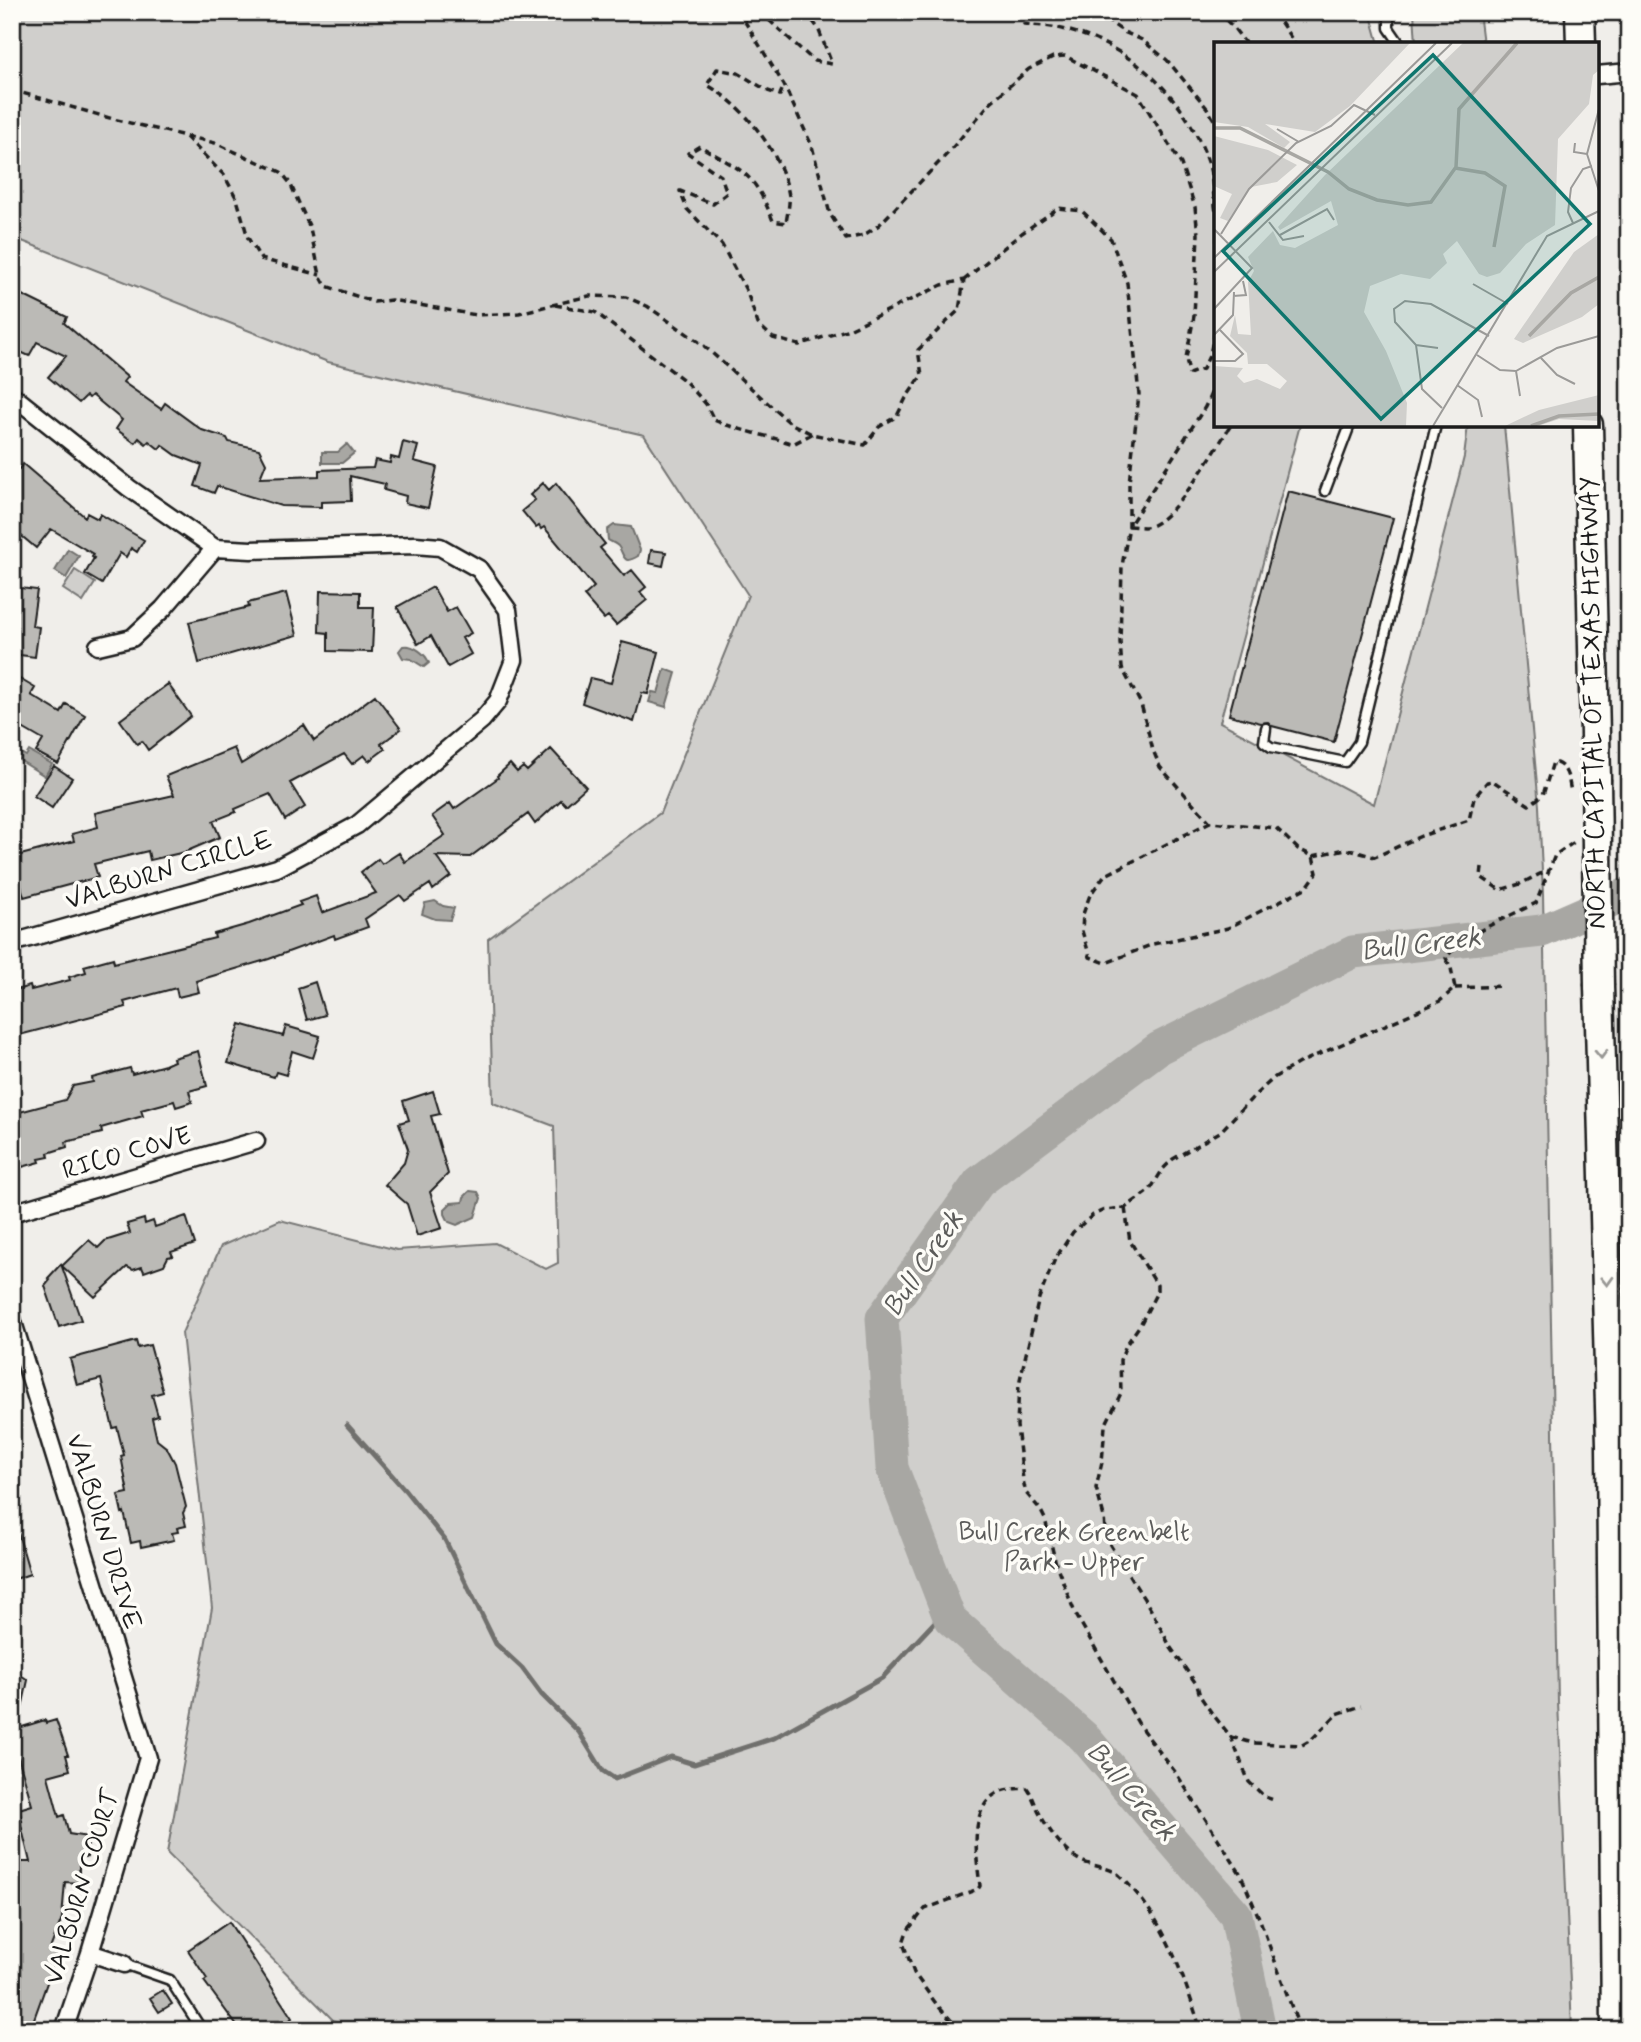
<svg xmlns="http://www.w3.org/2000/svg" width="1641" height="2042" font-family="Mynerve,sans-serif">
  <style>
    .green { fill: #d0cfcc; stroke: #767674; stroke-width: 2 }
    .water { fill: #a8a7a3; stroke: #706f6d; stroke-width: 2 }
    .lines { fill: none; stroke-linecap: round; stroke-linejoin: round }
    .stream { stroke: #706f6d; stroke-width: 5 }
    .river { stroke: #a8a7a3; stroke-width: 33 }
    .building { fill: #bbbab6; stroke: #1c1c1c; stroke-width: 2 }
    .lane-casing { stroke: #1c1c1c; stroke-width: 13 }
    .street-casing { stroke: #1c1c1c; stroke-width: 21 }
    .highway-casing { stroke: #1c1c1c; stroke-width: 33 }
    .path { stroke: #1c1c1c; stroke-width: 3.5; stroke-dasharray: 7 5; stroke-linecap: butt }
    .lane { stroke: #fdfcf7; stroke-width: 8 }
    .street { stroke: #fdfcf7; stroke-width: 16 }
    .highway { stroke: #fdfcf7; stroke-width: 28 }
    .highway-bridge-casing { stroke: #1c1c1c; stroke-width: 33; stroke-linecap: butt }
    .highway-bridge { stroke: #fdfcf7; stroke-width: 28 }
    .oneway { stroke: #989794 }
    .labels { text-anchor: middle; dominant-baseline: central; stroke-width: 7; stroke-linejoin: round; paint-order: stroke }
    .street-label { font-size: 26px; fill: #1c1c1c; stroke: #fdfcf7 }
    .park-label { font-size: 26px; fill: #5b5b5a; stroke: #fdfcf7 }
    .water-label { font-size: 28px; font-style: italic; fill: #5b5b59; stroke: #fdfcf7 }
    .inset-river { fill: none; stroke: #a8a7a3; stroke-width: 3.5 }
    .inset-road { fill: none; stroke: #9b9a98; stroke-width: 2 }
    .view { fill: #0f766e; fill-opacity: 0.15; stroke: #0f766e; stroke-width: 3.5 }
    .inset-edge { fill: none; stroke: #1c1c1c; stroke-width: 3.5 }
  </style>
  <rect width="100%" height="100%" fill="#f0eeea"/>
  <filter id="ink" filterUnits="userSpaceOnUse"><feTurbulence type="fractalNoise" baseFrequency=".0143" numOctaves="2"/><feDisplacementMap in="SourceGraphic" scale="14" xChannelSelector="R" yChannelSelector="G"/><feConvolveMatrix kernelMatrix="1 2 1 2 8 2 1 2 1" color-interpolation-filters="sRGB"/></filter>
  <g filter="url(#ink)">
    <!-- green -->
    <path class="green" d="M12 12H1370L1379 44H1216V425H1300L1220 722 1374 804 1464 457 1468 425H1504L1539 806 1543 894 1558 1702 1572 2030H343L167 1853 212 1608 182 1333 221 1246 280 1220 397 1250 495 1243 546 1269 558 1263 554 1126 493 1103 488 939 660 813 748 595 644 435 328 362 12 237Z
      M1414 12H1479L1483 44H1416Z
      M75 570 95 583 83 602 63 589Z"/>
    <!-- water -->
    <path class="water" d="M347 444 354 453 342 463H322V452H338Z
      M614 525 631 527 640 550 638 556C622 566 625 555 618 546 615 543 611 542 608 540L607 530Z
      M68 549 79 556 66 578 55 571Z
      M403 646C413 644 426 654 429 663L424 667 411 659 403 658 399 651Z
      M665 669 676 673 666 707 649 702 652 692 658 693Z
      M29 751 52 764 45 776 16 758 19 752 26 756Z
      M435 901 443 906 454 908 450 920 435 919 422 914 425 903Z
      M470 1191 478 1192 481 1198 475 1217 457 1225 449 1222 445 1214V1209L451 1203 463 1202 464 1197Z"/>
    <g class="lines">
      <!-- stream -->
      <path class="stream" d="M347 1425 405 1490 445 1540 496 1644 522 1668 542 1695 579 1732 603 1771 615 1779 671 1757 694 1764 774 1738 882 1678 946 1610"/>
      <!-- river -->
      <path class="river" d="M1260 2030 1236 1915 1084 1737 950 1619 892 1468 882 1318 979 1182 1159 1048 1353 952 1542 931 1629 893"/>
    </g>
    <!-- building -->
    <path class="building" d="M12 290 67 317 64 323 127 377 123 382 161 409 165 403 202 430 227 438 229 442 259 449 266 463 260 478 319 476V470L373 468 375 460 390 463 391 457 399 459 403 442 418 446 414 461 437 467 428 508 405 503 406 496 384 490 385 484 350 476 351 501 321 502V507L281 506 217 486 214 493 195 486 202 465 176 455 162 445 159 449 149 441 146 444 139 438 135 443 116 429 122 420 92 395 89 398 86 396 79 403 48 377 66 356 37 342 29 356 12 348Z
      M23 464 85 517 87 513 98 519 100 514 144 540 137 552 131 548 126 557 120 553 102 584 85 574 94 558 92 557 93 554 51 529 36 548 12 528V477Z
      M543 483 549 490 556 483 605 544 600 548 624 576 632 570 646 587 640 592 647 600 616 625 608 616 604 619 584 596 594 587 544 527 541 529 539 526 536 528 522 511 535 500 530 495Z
      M1288 491 1393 518 1334 742 1272 726 1268 722 1261 723 1229 715Z
      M651 550 666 552 663 566 649 563Z
      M12 587 37 590 32 626 39 627 35 657 12 654Z
      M433 587 447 612 456 607 471 633 462 638 471 654 448 667 431 636 418 644 397 607Z
      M320 591 360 592V607H374L372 652 328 651V633L319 632Z
      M286 593 297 635 199 663 189 622 249 607 248 603Z
      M622 642 659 652 648 694 642 693 634 722 582 703 590 678 611 683Z
      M18 678 35 688 31 695 61 713 66 704 85 715 58 764 36 752 43 740 12 722V689Z
      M168 684 191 716 148 750 142 741 137 744 120 720Z
      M375 695 401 729 381 744 385 749 369 761 364 755 352 764 344 754 290 783 305 807 285 820 270 794 235 809 236 812 213 821 220 837 185 852 150 860 148 851 94 864 98 877 24 897 13 857 74 841 72 834 98 827 95 813 174 795 166 776 234 748 241 764 304 725 314 741Z
      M551 749 586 787 566 805 561 800 535 824 528 814 470 857 436 856 451 876 433 890 430 884 405 901 400 895 365 919 368 927 335 939 334 935 269 959 196 981 199 992 178 997 176 988 124 1002 126 1007 12 1037V991L30 986 31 990 70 980 69 977 86 972 84 966 113 958 114 963 215 938 214 934 249 924 301 905 299 902 316 896 322 913 376 893 361 872 378 859 382 864 399 853 405 862 445 835 432 816 450 803 454 809 498 778 497 776 510 764 517 772 523 767 527 771Z
      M54 766 72 778 52 808 34 796Z
      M315 982 325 1015 307 1020 298 988Z
      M240 1024 283 1036 286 1026 320 1036 313 1058 292 1051 286 1075 276 1072 274 1077 228 1063Z
      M198 1051 207 1086 189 1091 192 1102 176 1107 174 1101 141 1110 143 1116 101 1128 102 1133 66 1142 67 1147 48 1153 49 1157 39 1159 40 1162 22 1167 12 1133V1114L65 1100 73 1086 93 1082 92 1078 130 1068 132 1074 165 1065 174 1061 173 1058Z
      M433 1091 440 1114 431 1116 448 1174 430 1192 442 1228 417 1236 407 1204 385 1185 404 1163 408 1149 399 1123 409 1120 403 1101Z
      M186 1216 195 1244 171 1252 173 1256 168 1257 164 1265 144 1272 142 1267 133 1270 127 1267 95 1297 62 1266 89 1240 98 1248 105 1241 130 1233 127 1224 144 1219 145 1224 153 1221 155 1227Z
      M61 1264 81 1320 59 1327 45 1286 50 1280 48 1278Z
      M136 1341 138 1348 150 1345 163 1392 152 1395 158 1416 152 1418 157 1440 167 1448 175 1463 186 1507 183 1513 186 1526 177 1528 178 1532 172 1533 174 1540 141 1547 140 1541 131 1543 124 1512 122 1513 118 1495 128 1493 121 1456 124 1455 117 1427 113 1428 101 1379 77 1385 70 1359Z
      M12 1526H16L30 1574 12 1580Z
      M12 1669 28 1680 19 1722 12 1721Z
      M45 1720 46 1723 56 1720 68 1755H66L70 1770 48 1776 59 1817 64 1815 69 1834 88 1837 87 1857 79 1856V1883L65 1882 62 1918 50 1949 58 1952 30 2030H12V1971L18 1956 12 1954V1912L18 1910V1886H12V1862H30L20 1821H22L19 1809 32 1805 15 1746 12 1747V1730Z
      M229 1922 292 2018 289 2021 295 2030H240L204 1981 207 1979 188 1950Z
      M163 1990 172 2004 159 2012 150 1998Z"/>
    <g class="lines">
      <!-- lane casing -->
      <g class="lane-casing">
        <path id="lane" d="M1389 12V28L1400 44
          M1325 491 1350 425
          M1266 728 1264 742 1271 747 1345 762 1359 742 1436 425
          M124 1964 170 1980 202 2030"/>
      </g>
      <!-- street casing -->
      <g class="street-casing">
        <path id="street" d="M1597 75 1629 72
          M12 395 129 488 215 548 251 550 415 545 440 547 479 569 508 610 514 660 498 701 482 720 357 825 277 868 12 943
          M98 646 132 638 163 609 215 548
          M12 1213 256 1141
          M12 1319 148 1758 90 1953 64 2030
          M90 1953 124 1964"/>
      </g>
      <!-- highway casing -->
      <g class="highway-casing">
        <path id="highway" d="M1580 12 1581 44
          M1588 425 1596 779
          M1599 986 1611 1445 1616 2030"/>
      </g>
      <!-- path -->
      <path class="path" d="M736 12 742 17 784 85 812 146 830 214 846 239 864 235 879 225 948 153 991 102 1029 69 1053 57 1065 56 1138 94 1181 164 1195 207 1198 234 1194 316 1186 358 1189 374 1203 369 1210 354 1216 327
        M760 12 814 61 832 64 818 28 806 12
        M1018 12 1024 24C1038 26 1053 26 1066 30 1131 46 1185 97 1207 159 1213 175 1213 195 1216 212
        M1095 12 1124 32 1142 40 1167 60 1207 108 1216 123
        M1218 12 1233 27 1246 44
        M1274 12 1295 44
        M12 90 113 119 215 143 281 172 290 183 310 228 320 275 326 286 374 302 391 300 476 315 519 313 589 296 626 297 647 306 702 344 790 423 812 434 865 445 879 427 897 416 906 398 922 375 918 350 959 310 964 280 942 285 849 329 799 345 773 338 758 324 747 292 722 245 687 209 680 191 713 204 727 193 721 176 688 153 700 146C744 172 754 172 773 221L786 223C787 215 790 204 789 196 783 155 743 104 707 85L717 69 738 73 768 91 780 95 784 85
        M186 137 224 175 237 199 248 238 261 259 320 275
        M964 280 1022 233 1058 208 1082 211 1111 239 1127 283 1139 394 1129 483V526L1122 566 1120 642 1122 668 1141 704 1153 750 1160 767 1210 822 1276 828 1298 849 1313 856 1317 873 1307 887 1228 928 1153 944 1106 963 1090 957 1082 931 1083 914 1090 895 1104 876 1210 822
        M555 305 595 312 685 381 706 404 714 420C739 431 767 435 793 444L812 434
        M1216 382 1205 407 1129 526C1135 526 1145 528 1150 526 1175 519 1216 448 1231 425
        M1619 810 1629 803
        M1313 856 1346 849 1375 857 1421 836 1469 820 1474 798 1487 782 1493 781 1529 805 1543 795 1553 762C1568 765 1569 781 1571 793
        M1482 867 1481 877 1500 890 1520 884 1548 870
        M1455 988 1501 986
        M1125 1208 1130 1241 1157 1285V1292L1140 1325 1126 1345 1120 1360 1121 1393 1105 1426 1102 1462 1096 1488 1104 1517 1105 1530 1107 1540 1151 1610 1171 1648 1197 1685 1200 1696 1211 1712 1231 1737 1249 1782 1265 1797 1274 1800
        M1231 1737 1253 1743 1302 1745 1311 1740 1337 1714 1361 1706
        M960 2030 937 2005 914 1973 903 1943 907 1931 925 1909 978 1889 980 1886C977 1858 967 1808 999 1792 1007 1788 1018 1789 1027 1788 1034 1797 1035 1807 1041 1816 1048 1829 1060 1845 1071 1854 1086 1868 1108 1865 1119 1875 1165 1917 1182 1973 1201 2030
        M1300 2030 1260 1920 1240 1873 1176 1773 1141 1728 1075 1613 1056 1564 1045 1519 1040 1509 1026 1493 1023 1480 1017 1426 1019 1384 1039 1298 1055 1259 1073 1232 1093 1215 1104 1210 1125 1208 1150 1190 1163 1169 1173 1159 1220 1132 1254 1096 1275 1077 1299 1063 1440 1001 1455 988 1451 968 1446 958C1462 935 1510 916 1536 903L1555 855 1576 841"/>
      <!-- lane -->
      <use href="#lane" class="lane"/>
      <!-- street -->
      <use href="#street" class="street"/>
      <!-- highway -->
      <use href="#highway" class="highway"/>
      <!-- highway-bridge casing -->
      <g class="highway-bridge-casing">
        <path id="highway-bridge" d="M1596 779 1599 986"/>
      </g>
      <!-- highway-bridge -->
      <use href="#highway-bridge" class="highway-bridge"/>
    </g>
    <!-- one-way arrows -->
    <defs><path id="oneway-chevron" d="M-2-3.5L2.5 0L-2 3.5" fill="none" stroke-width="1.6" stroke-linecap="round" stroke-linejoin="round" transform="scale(1.75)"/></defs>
    <g class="oneway">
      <use href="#oneway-chevron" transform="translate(1601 1054) rotate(88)"/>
      <use href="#oneway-chevron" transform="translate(1607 1281) rotate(88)"/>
    </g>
  </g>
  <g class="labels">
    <!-- street labels -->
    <g class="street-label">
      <text transform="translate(1594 703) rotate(-91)">NORTH CAPITAL OF TEXAS HIGHWAY</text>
      <text transform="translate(169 871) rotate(-17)">VALBURN CIRCLE</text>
      <text transform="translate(127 1154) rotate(-16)">RICO COVE</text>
      <text transform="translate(103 1532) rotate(73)">VALBURN DRIVE</text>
      <text transform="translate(83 1887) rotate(-73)">VALBURN COURT</text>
    </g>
    <!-- park labels -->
    <g class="park-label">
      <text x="1074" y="1533">Bull Creek Greenbelt<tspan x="1074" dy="30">Park - Upper</tspan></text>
    </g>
    <!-- water labels -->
    <g class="water-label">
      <text transform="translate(1421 945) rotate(-7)">Bull Creek</text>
      <text transform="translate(924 1264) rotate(-56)">Bull Creek</text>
      <text transform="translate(1131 1792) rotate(49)">Bull Creek</text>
    </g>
  </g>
  <!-- overview -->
  <g transform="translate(1214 42)">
    <rect width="385" height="385" fill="#f0eeea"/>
    <path d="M0 1H196L136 64 101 90 51 82 76 100 70 106 34 85 0 80ZM249 1H385V28L379 33 375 62 344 97 341 183 312 202 286 231 273 235 265 232 243 199 229 212 233 221 216 237 187 232 156 244 150 270 172 309 193 361 192 384H0V324L29 326 23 334 30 341 43 337 66 347 73 339 53 322H34L33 311 16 294 21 273 24 292 37 293 34 240 40 229 34 215 59 189 66 203 81 206 124 183 117 159 66 188 64 185 111 133ZM0 94 54 108 83 123 63 140 37 145 14 179 6 176 18 152 0 144ZM385 192V262L368 275 309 301 300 297 360 210ZM385 353V379L345 377 324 384H291L325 368Z" fill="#d0cfcc"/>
    <path class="inset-river" d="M0 86H26L114 130 135 147 163 158 194 163 217 160 242 125 245 67 303 1M241 126 271 131 291 144 280 205M315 294 357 251 385 235M317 384 345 374 385 372"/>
    <path class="inset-road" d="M385 67 373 112 385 149M63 87 85 100M361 101 360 110 373 112M55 180 69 198 90 194M359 181 354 170 357 146 369 127 378 124M0 187 38 226 0 267M7 192 35 147 82 101 117 84 140 63 161 73M66 193 113 167 120 178M0 216 222 1M0 230 238 1M259 242 294 262M19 254 32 253 29 239M0 293 19 273 20 250M202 303 224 306M263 313 286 328 302 329 343 306 385 294M327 316 343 333 361 342M0 319H21L29 312 6 288M302 329 306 354M243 343 264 358 268 375M228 366 208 347 202 303 181 280 180 267 191 259 217 262 275 294M219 384 333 194 385 169"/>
    <path class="view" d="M219 13 376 182 167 377 9 209Z"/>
    <rect width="385" height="385" class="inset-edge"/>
  </g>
  <!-- margin -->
  <rect width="1641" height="2042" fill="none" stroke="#fdfcf7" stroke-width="42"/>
  <rect x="21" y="21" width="1599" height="2000" fill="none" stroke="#1c1c1c" stroke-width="2.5" filter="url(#ink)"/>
</svg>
